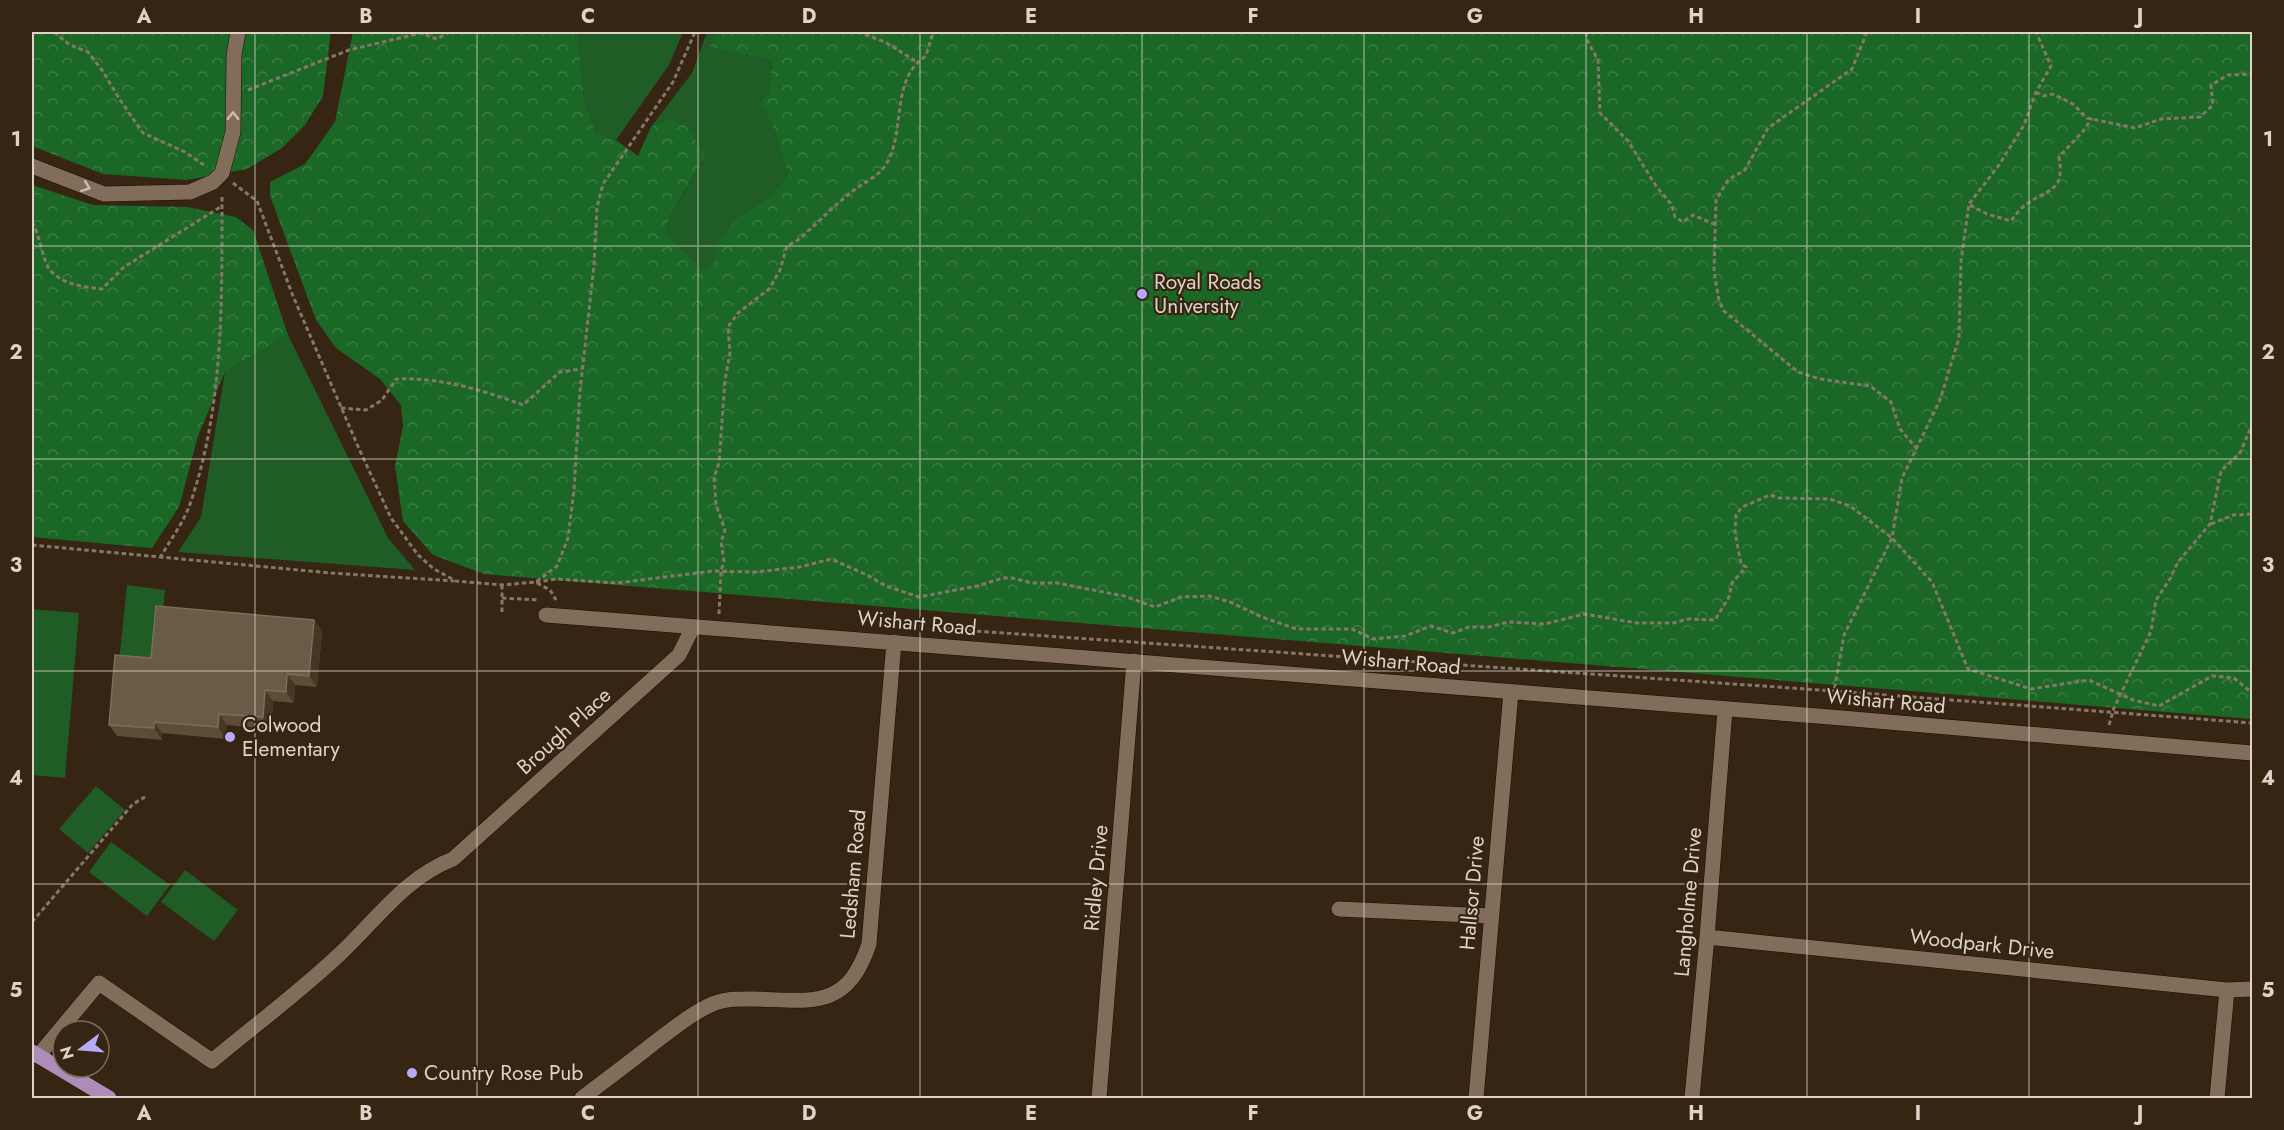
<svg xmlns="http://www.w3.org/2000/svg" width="2284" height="1130" font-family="Jost,sans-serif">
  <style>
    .green { fill: #205c26 }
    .forest { fill: url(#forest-crowns) }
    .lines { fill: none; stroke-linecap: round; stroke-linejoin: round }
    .minor-casing { stroke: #1d0d00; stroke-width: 16 }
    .major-casing { stroke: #1d0d00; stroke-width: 16 }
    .path { stroke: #867768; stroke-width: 3; stroke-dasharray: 4.5 3; stroke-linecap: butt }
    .minor { stroke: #826d5a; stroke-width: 15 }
    .major { stroke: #ad8db8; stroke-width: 15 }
    .wall { fill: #5c4c38 }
    .shaded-wall { fill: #473623 }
    .building { fill: #6a5b47; stroke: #7c6e5c; stroke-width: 1.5 }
    .oneway { stroke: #ccbfb2 }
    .grid { fill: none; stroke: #dfd3c8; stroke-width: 1.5; stroke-opacity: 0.55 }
    .poi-dot { fill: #b7abf8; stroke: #362513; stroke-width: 2 }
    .labels { text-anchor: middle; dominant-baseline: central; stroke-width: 4.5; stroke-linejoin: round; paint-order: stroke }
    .poi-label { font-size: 21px; fill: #dfd3c8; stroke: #362513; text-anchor: start }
    .street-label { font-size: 21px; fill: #dfd3c8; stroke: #362513 }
    .neatline { fill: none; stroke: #dfd3c8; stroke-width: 2 }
    .grid-label { font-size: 20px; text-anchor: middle; font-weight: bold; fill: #dfd3c8 }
  </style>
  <defs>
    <pattern id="forest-crowns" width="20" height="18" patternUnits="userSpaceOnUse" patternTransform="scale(1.5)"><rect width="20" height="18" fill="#1b6726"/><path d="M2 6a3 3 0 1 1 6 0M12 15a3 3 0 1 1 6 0" fill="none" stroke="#3c7c44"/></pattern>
  </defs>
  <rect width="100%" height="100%" fill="#362513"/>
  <!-- green -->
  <path class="green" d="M578 32H683L669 65 616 140 596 133 584 100Z
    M707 32H717L711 47 772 61 769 92 759 103 772 124 788 174 771 196 736 218 715 261 703 269 665 233 670 216 704 160 651 127 692 73Z
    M288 335 388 538 415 570 178 552 201 517 225 372Z
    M127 585 165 590 158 665 119 662Z
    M32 609 79 613 65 778 32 775Z
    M96 786 125 810 88 853 59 829Z
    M111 842 170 885 147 916 89 872Z
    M185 870 238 910 214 941 161 902Z"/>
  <!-- forest -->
  <path class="forest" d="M32 32H331L323 96 305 125 282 148 247 169 187 180 103 174 32 146Z
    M353 32H578L584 100 596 133 616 140 638 156 651 127 672 119 687 127 706 156 670 216 665 233 703 269 715 261 716 247 736 218 771 196 788 174 772 124 759 103 769 92 772 61 710 47 717 32H2252V719L484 574 433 555 403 521 395 466 403 426 401 405 380 379 336 348 316 320 270 196V182L305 164 335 122Z
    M32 185 93 205 187 207 236 217 253 230 288 335 225 372 198 436 179 507 152 548 32 537Z"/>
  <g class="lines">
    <!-- minor casing -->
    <g class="minor-casing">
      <path id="minor" d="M32 166 104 194 190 192 213 182 222 173 233 132 234 55 238 32
        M546 615 1830 717 2252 753
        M1339 909 1491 916
        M1707 937 2227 990 2252 989
        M38 1056 99 983 212 1061C255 1025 301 991 342 952 377 919 406 877 453 859L679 655 693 627
        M582 1098C606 1080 630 1062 654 1043 674 1028 693 1012 715 1003 729 998 742 999 756 999 814 1001 847 1009 869 944L894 642
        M1099 1098 1134 661
        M1476 1098 1511 692
        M1692 1098 1707 937 1725 710
        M2217 1098 2227 990"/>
    </g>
    <!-- major casing -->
    <g class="major-casing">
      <path id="major" d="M32 1052 109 1098"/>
    </g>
    <!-- path -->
    <path class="path" d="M54 32 70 45 88 52 102 70 120 100 143 133 185 152 207 167
      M858 32 885 42 917 62
      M1586 32 1588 42 1598 60 1600 113 1628 141 1656 186 1672 205 1675 217 1683 222 1693 215 1716 225
      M1867 32 1852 69 1768 128 1745 170 1728 180 1716 200 1714 271 1719 301 1724 311 1798 372 1820 379 1870 386 1891 402 1900 429 1917 449
      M248 90 349 50 421 33 437 39 449 32
      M2036 92 2043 96 2053 94 2073 104 2087 118 2135 128 2161 119 2200 117 2213 105 2211 85 2228 75 2252 74
      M233 183 257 201 293 296 360 451 391 518 418 555 434 569 456 581 502 585 536 582 557 566 568 538 574 490 580 391 594 265 597 207 603 184 673 82 695 32
      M1970 205 1987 214 2011 221C2015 216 2019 210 2024 206 2047 188 2065 194 2059 157L2085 129 2092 118
      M32 222C40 235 43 262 50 270 63 285 84 287 102 289L124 267 222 206
      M341 408 366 410 382 400 396 379C439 377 483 390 523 405L560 372 581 369
      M2211 524 2233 515 2252 514
      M32 545 331 573 454 581
      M160 558C170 540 185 521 191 501 224 405 222 297 222 196
      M536 582 557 579 617 583 713 571 756 572 800 567 831 559 867 575 886 586 919 597 977 586 1003 578H1012L1032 583H1057L1124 596 1155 607 1181 597 1209 596 1230 602 1262 617 1296 629H1352L1373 639 1405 636 1431 626 1453 633 1469 627H1489L1508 622 1545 624 1584 614 1637 623H1673L1688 619 1715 620 1729 597 1732 583 1746 567 1741 564 1735 532 1736 515 1742 507 1770 495 1779 498 1830 499 1850 506 1892 538 1932 582 1968 669 2031 689 2089 680 2133 700 2159 706 2212 676 2234 678 2252 693
      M537 583 550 590 556 600
      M502 585V612
      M502 598 539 600
      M719 614 721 571 724 561 721 542 725 530 716 505 714 477 719 463 725 380 730 353 728 327 738 313 769 289 780 270 787 246 798 240C818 223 836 203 857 188 868 180 881 175 888 161 905 129 891 78 926 56L933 32
      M932 628 1834 691 2252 723
      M1832 703 1844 635 1892 538 1902 478 1940 400 1959 338 1961 261 1969 204 1999 165 2024 125 2036 92 2051 66 2036 32
      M2109 725 2114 708 2151 631 2156 600 2170 579 2178 562 2210 524 2221 471 2240 453 2252 425
      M32 922 133 804 145 797"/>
    <!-- minor -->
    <use href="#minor" class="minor"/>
    <!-- major -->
    <use href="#major" class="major"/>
  </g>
  <!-- wall -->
  <path class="wall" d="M314 620 322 631 317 687 295 685 294 703 273 701 271 729 227 725 226 739 162 733V740L117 736 109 725 151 658Z"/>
  <!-- shaded-wall -->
  <path class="shaded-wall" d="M314 620 322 631 317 687 309 676Z
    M287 674 295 685 294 703 286 692Z
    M265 690 273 701 271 729 263 717Z
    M219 714 227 725 226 739 218 727Z
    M154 722 162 733V740L154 728Z"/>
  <!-- building -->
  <path class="building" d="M156 606 314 620 309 676 287 674 286 692 265 690 263 717 219 714 218 727 154 722V728L109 725 115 655 151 658Z"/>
  <!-- one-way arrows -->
  <defs><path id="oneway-chevron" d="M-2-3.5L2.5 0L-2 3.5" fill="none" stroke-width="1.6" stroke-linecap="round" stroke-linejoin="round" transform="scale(1.5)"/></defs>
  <g class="oneway">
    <use href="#oneway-chevron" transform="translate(233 116) rotate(-90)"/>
    <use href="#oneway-chevron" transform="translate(86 187) rotate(21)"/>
  </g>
  <!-- grid -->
  <path class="grid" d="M255 32V1098M477 32V1098M698 32V1098M920 32V1098M1142 32V1098M1364 32V1098M1586 32V1098M1807 32V1098M2029 32V1098M32 246H2252M32 459H2252M32 671H2252M32 884H2252"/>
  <!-- markers -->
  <g class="poi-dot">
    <circle cx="1142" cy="294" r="6"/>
    <circle cx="230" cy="737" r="6"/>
    <circle cx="412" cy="1073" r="6"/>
  </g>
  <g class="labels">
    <!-- poi labels -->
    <g class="poi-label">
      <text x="1154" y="282">Royal Roads<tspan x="1154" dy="24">University</tspan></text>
      <text x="242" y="725">Colwood<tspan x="242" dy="24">Elementary</tspan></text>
      <text x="424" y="1073">Country Rose Pub</text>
    </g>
    <!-- street labels -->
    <g class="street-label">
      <text transform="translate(917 623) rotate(5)">Wishart Road</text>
      <text transform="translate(1401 662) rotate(5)">Wishart Road</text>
      <text transform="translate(1886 701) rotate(5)">Wishart Road</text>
      <text transform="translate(564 731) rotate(-42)">Brough Place</text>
      <text transform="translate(853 874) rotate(-85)">Ledsham Road</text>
      <text transform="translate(1096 878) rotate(-85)">Ridley Drive</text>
      <text transform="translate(1472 893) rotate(-85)">Hallsor Drive</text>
      <text transform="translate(1688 902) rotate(-85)">Langholme Drive</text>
      <text transform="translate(1982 944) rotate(6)">Woodpark Drive</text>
    </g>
  </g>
  <!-- border -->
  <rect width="2284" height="1130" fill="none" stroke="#362513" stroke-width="66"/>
  <!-- north arrow -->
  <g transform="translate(81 1049) rotate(254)"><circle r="28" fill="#362513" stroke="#7a6b5b" stroke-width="1.5"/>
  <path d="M0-4.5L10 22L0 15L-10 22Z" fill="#b7abf8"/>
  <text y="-9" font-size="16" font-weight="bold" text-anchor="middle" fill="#dfd3c8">N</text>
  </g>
  <rect x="33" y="33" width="2218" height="1064" class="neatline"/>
  <g class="grid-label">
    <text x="144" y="23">A</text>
    <text x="366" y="23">B</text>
    <text x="588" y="23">C</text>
    <text x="809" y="23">D</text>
    <text x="1031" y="23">E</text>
    <text x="1253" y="23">F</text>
    <text x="1475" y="23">G</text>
    <text x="1696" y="23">H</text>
    <text x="1918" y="23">I</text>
    <text x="2140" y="23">J</text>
    <text x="16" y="146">1</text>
    <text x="2268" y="146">1</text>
    <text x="16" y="359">2</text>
    <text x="2268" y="359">2</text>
    <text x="16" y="572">3</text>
    <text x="2268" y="572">3</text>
    <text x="16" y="785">4</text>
    <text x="2268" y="785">4</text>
    <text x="16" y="997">5</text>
    <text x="2268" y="997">5</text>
    <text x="144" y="1120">A</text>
    <text x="366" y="1120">B</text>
    <text x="588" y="1120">C</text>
    <text x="809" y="1120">D</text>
    <text x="1031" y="1120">E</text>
    <text x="1253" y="1120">F</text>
    <text x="1475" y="1120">G</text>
    <text x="1696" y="1120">H</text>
    <text x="1918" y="1120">I</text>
    <text x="2140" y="1120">J</text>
  </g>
</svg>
